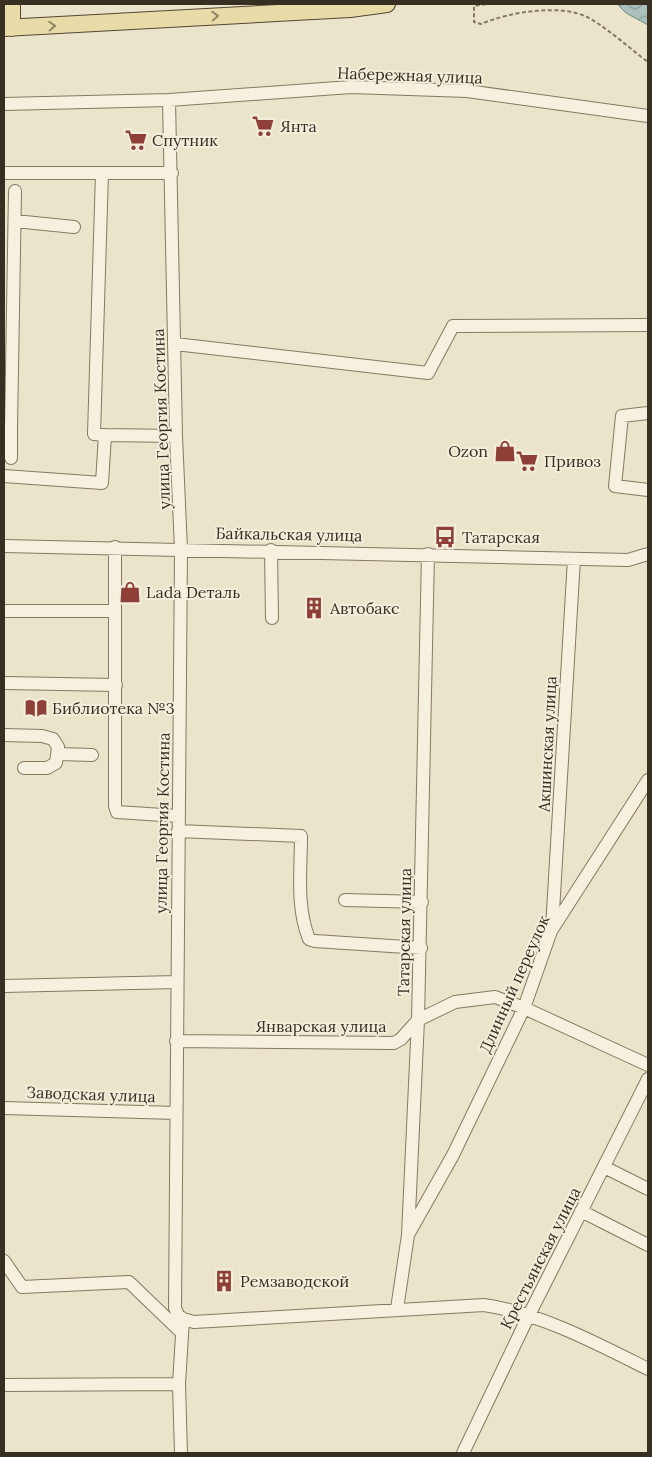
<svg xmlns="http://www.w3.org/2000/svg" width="652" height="1457" font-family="Lora,serif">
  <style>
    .water { fill: url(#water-waves); stroke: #728e89 }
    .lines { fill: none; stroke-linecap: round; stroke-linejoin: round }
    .minor-casing { stroke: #867861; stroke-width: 14 }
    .major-casing { stroke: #544634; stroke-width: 18 }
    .path { stroke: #867861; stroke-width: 2; stroke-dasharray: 4 2.5; stroke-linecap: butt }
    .minor { stroke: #f6f1de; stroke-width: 12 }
    .major { stroke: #e8dba8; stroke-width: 16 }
    .oneway { stroke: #908566 }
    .labels { text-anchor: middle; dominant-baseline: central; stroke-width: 4; stroke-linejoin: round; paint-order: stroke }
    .street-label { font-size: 16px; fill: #382f23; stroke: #f3eeda }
    .poi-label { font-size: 16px; fill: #382f23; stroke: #f3eeda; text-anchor: start }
  </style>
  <defs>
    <pattern id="water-waves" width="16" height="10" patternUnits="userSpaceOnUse" patternTransform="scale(1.25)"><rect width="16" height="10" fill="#abc0bc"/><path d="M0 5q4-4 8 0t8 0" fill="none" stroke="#8c9c98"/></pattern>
  </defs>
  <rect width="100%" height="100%" fill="#eae4cb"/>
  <!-- water -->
  <path class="water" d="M617 4H648V25L626 13Z"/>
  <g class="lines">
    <!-- minor casing -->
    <g class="minor-casing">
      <path id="minor" d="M169 100 176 436 181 549 175 1308 178 1315 183 1319 179 1384 181 1453
        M4 104 169 100 351 87 467 91 648 116
        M4 173H172
        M102 173 94 434 105 435
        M15 221 74 227
        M175 344 428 373 453 326 648 325
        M648 413 622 416 615 486 648 490
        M4 429H11L15 191
        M11 458V429
        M4 476 102 483 105 435 176 436
        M4 546 628 560 648 554
        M115 547V806L117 812 178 816
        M271 550 272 618
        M4 611H115
        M4 683 116 685
        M4 735 42 736 53 739 58 747 56 763 47 768H24
        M59 754 92 755
        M178 831 301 836C301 870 296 907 309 939L315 941 421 948
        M345 900 422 902
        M552 928 574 559
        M4 986 177 982
        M176 1041 394 1043 401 1039 418 1020 455 1002 495 997 524 1008 648 1065
        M4 1108 176 1113
        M604 1167 648 1189
        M581 1211 648 1245
        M409 1233 453 1155 524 1008 551 931 648 780
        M4 1261 22 1287 129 1282 181 1332
        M397 1309 408 1235 418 1020 428 554
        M183 1319 194 1322 484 1305C540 1313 598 1344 648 1369
        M4 1385 179 1384
        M463 1453 528 1317 648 1079"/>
    </g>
    <!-- major casing -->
    <g class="major-casing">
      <path id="major" d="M12 4V28
        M4 28 350 9 387 4"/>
    </g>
    <!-- path -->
    <path class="path" d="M486 4 474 6V22L481 24C509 12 562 3 589 18 610 30 629 48 648 62"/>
    <!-- minor -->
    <use href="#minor" class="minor"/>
    <!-- major -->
    <use href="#major" class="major"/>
  </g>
  <!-- one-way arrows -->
  <defs><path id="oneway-chevron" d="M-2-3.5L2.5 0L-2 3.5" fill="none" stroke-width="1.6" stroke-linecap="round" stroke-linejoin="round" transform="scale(1.25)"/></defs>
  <g class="oneway">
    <use href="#oneway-chevron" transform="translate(215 16) rotate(-3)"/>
    <use href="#oneway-chevron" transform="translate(52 26) rotate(-3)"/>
  </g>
  <!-- icons -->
  <defs>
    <g id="supermarket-bare" transform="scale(1.725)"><path d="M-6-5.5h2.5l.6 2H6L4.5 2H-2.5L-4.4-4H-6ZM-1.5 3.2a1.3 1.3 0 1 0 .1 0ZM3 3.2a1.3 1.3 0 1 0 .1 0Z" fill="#8e3f38" stroke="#f3eeda" stroke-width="2.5" paint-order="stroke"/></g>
    <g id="shop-bare" transform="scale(1.725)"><path d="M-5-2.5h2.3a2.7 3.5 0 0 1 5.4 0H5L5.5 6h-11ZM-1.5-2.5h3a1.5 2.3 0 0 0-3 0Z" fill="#8e3f38" stroke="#f3eeda" stroke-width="2.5" paint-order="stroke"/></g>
    <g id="bus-bare" transform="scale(1.725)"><path d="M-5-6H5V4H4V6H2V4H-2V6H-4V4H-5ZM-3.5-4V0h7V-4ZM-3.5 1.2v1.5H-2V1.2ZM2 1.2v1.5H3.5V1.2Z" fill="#8e3f38" stroke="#f3eeda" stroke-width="2.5" paint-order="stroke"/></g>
    <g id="building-bare" transform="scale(1.725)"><path d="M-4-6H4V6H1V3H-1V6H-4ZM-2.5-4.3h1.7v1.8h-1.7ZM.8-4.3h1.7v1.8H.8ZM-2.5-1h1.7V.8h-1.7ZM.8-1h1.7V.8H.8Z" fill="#8e3f38" stroke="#f3eeda" stroke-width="2.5" paint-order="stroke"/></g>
    <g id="library-bare" transform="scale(1.725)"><path d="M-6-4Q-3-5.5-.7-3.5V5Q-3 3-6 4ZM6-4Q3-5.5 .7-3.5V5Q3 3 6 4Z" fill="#8e3f38" stroke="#f3eeda" stroke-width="2.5" paint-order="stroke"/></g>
  </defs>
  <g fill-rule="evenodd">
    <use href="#supermarket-bare" x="263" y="126"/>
    <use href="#supermarket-bare" x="136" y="140"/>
    <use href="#shop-bare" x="505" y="451"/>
    <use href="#supermarket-bare" x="527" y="461"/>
    <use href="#bus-bare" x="445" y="537"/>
    <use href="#shop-bare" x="130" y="592"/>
    <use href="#building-bare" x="314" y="608"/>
    <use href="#library-bare" x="36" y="708"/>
    <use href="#building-bare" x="224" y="1281"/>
  </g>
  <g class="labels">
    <!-- street labels -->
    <g class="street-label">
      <text transform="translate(410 75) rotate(2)">Набережная улица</text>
      <text transform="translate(161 419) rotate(-92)">улица Георгия Костина</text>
      <text transform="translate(289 534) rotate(1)">Байкальская улица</text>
      <text transform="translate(547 744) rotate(-87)">Акшинская улица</text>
      <text transform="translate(162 823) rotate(-89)">улица Георгия Костина</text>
      <text transform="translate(404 932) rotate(-89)">Татарская улица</text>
      <text transform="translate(514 984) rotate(-66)">Длинный переулок</text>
      <text x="321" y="1026">Январская улица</text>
      <text transform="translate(91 1094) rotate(2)">Заводская улица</text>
      <text transform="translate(540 1258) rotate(-63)">Крестьянская улица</text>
    </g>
    <!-- poi labels -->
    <g class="poi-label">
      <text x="280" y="126">Янта</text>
      <text x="152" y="140">Спутник</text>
      <text x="488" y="451" text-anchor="end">Ozon</text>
      <text x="544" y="461">Привоз</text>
      <text x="462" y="537">Татарская</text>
      <text x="146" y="592">Lada Dеталь</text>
      <text x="330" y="608">Автобакс</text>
      <text x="52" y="708">Библиотека №3</text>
      <text x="240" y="1281">Ремзаводской</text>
    </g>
  </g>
  <!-- border -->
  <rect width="652" height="1457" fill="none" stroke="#382f23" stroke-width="10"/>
</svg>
